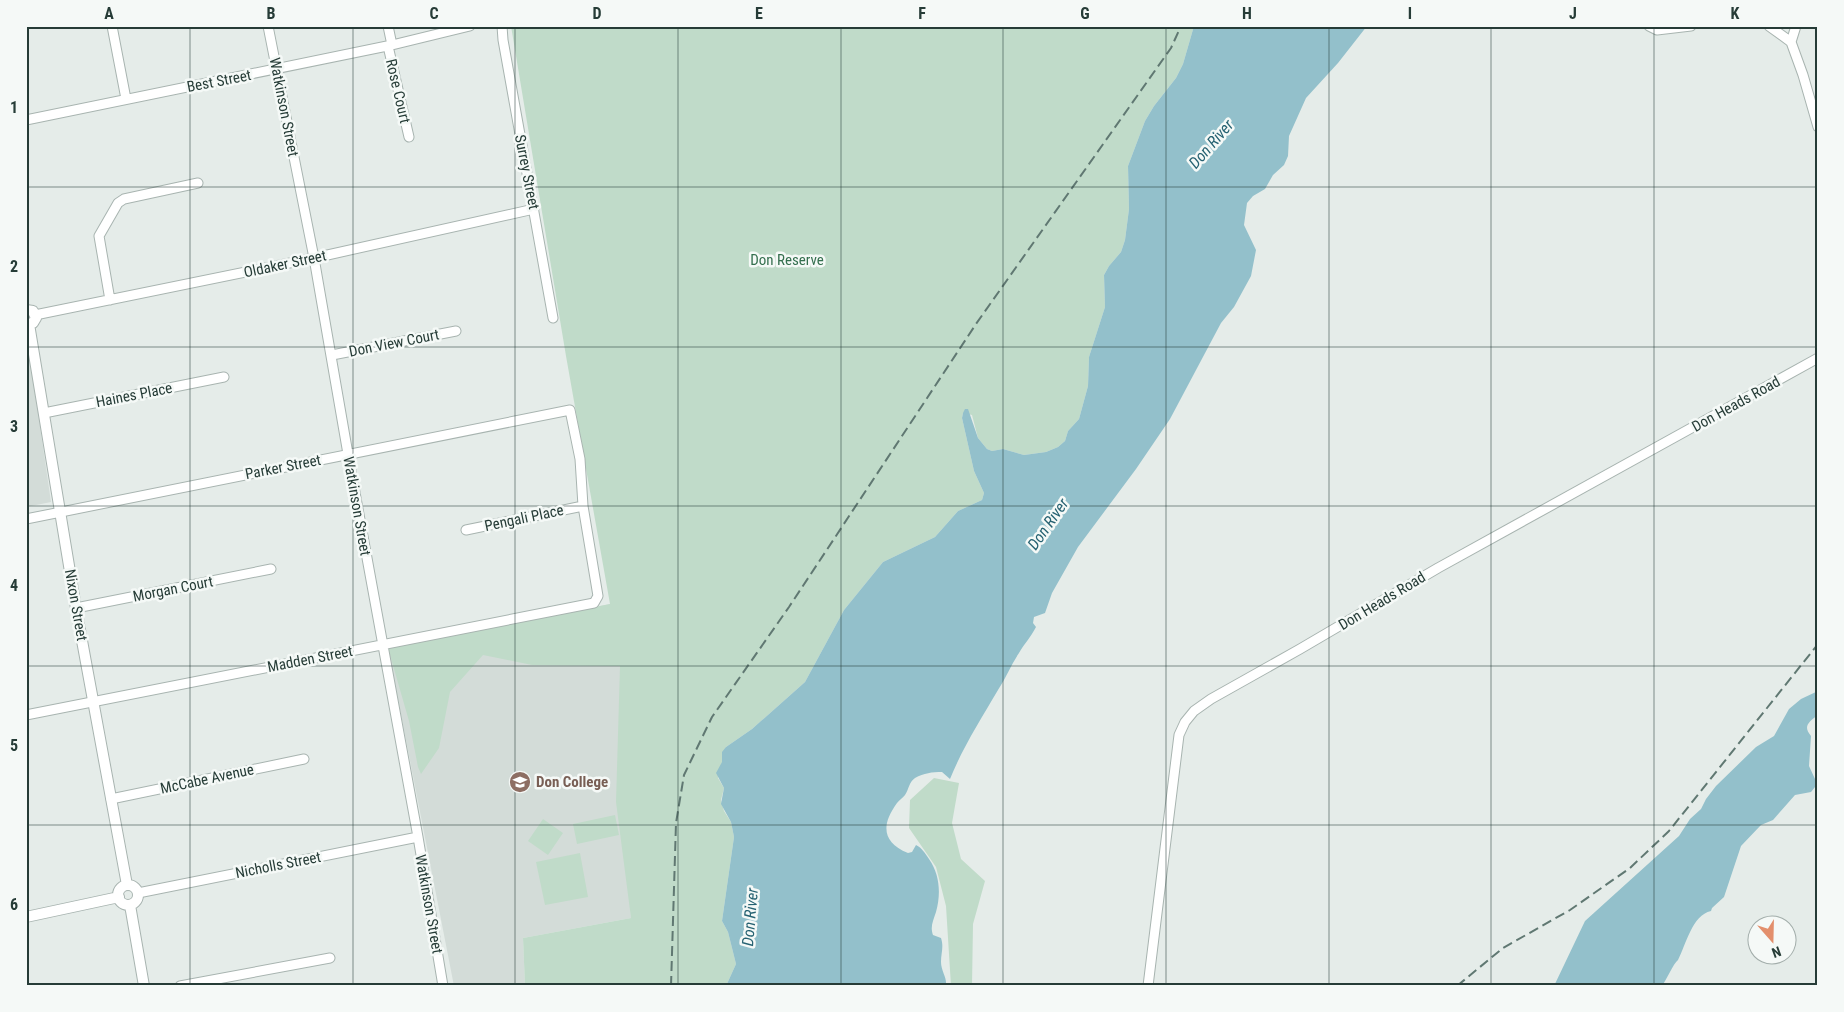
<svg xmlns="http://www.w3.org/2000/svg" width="1844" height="1012" font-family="'Roboto Condensed',sans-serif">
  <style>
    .built { fill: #d3dcd8 }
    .green { fill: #c0dbc9 }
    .water { fill: #93c0cb }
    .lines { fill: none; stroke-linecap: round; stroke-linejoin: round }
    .minor-casing { stroke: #a8b4b0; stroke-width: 11 }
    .tertiary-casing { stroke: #a8b4b0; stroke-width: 12 }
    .minor { stroke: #fff; stroke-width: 9 }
    .tertiary { stroke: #fff; stroke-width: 10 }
    .rail { stroke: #607872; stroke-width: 2; stroke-dasharray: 10 5; stroke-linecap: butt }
    .grid { fill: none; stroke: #263c37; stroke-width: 1; stroke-opacity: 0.55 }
    .labels { text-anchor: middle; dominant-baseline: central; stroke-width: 5; stroke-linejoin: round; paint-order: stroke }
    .street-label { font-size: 15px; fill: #263c37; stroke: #f5f9f7 }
    .park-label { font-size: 15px; fill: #346f4e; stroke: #f5f9f7 }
    .education-label { font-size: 15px; font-weight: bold; fill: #785e54; stroke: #f5f9f7; text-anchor: start }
    .water-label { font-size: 16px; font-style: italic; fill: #266272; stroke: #f5f9f7 }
    .neatline { fill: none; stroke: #263c37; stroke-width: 2 }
    .grid-label { font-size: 16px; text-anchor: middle; font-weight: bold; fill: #263c37 }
  </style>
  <rect width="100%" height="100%" fill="#e5ece9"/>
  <!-- built -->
  <path class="built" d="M26 330 51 502 26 507Z
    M610 604 620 666 631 918 523 938 525 986H454L388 648Z"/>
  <!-- green -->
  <path class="green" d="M511 26H1194L1183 64 1176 78 1154 106 1145 121 1128 166 1129 209 1125 240 1121 252 1109 266 1104 275 1105 307 1089 357 1088 386 1079 419 1068 431 1065 441 1058 447 1046 452 1024 455 1003 449 992 451 987 449 978 438 972 415 963 413 962 418 974 471 984 493 982 500 958 511 935 537 883 562 844 610 805 682 752 729 726 747 718 778 724 788 721 800 724 811 731 822 734 837 722 921 728 932 736 964 726 986H525L523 938 631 918 616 802 620 666 532 665 483 655 450 692 439 748 421 774 418 767 409 721 388 648 610 604 566 356Z
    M934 778 959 783 952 823 961 859 985 881 973 924 972 986H951L946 906 936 867 909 828 910 800Z
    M615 815 619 835 577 844 573 824Z
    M543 819 563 833 548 855 528 841Z
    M580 853 588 897 545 905 536 862Z"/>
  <!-- water -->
  <path class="water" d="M1194 26H1367L1338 63 1306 98 1289 136 1288 156 1284 165 1273 175 1265 189 1253 196 1247 203 1244 225 1256 250 1251 276 1234 307 1221 323 1170 419 1136 469 1078 547 1052 593 1045 613 1034 617 1033 623 1036 627C1031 637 1024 644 1019 653 1011 665 1006 678 998 690 981 719 963 747 950 779L942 772C932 772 924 773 915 778 909 782 909 789 905 795 903 798 899 800 897 803 881 825 882 842 908 853L912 852 916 845C922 848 925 853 929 859 940 875 941 894 936 912 933 921 930 927 933 935L941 938C944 947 941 953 941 962 941 971 947 977 946 986H726L736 964 728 932 722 921 734 837 731 822 721 804 724 788 716 773 722 762V752L726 747 752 729 805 682 844 610 883 562 935 537 958 511 982 500 984 493 974 471 962 418 963 413 965 409H968L978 438 987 449 992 451 1003 449 1024 455 1046 452 1058 447 1065 441 1068 431 1079 419 1088 386 1089 357 1105 307 1104 275 1109 266 1121 252 1125 240 1129 209 1128 166 1145 121 1154 106 1176 78 1183 64Z
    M1818 691V715C1810 721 1802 726 1811 736L1809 766 1815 779 1816 784 1815 787 1811 792 1795 795 1773 820 1761 825 1741 846 1724 897 1712 908 1711 911C1692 915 1686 945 1678 960 1673 964 1667 979 1662 986H1554L1585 921 1679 836 1690 819 1701 809 1706 799 1716 786 1756 747 1774 736 1789 709 1801 699Z"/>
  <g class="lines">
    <!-- minor casing -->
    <g class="minor-casing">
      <path id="minor" d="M112 26 126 99
        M268 26 314 258 348 454 418 837 443 986
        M388 26 392 45
        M502 26 503 40 553 318
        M1649 26 1657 30 1691 26
        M1769 26 1791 42 1803 75 1818 127
        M1791 42 1796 26
        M388 46 409 137
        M26 120 392 45 470 26
        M110 300 99 236 118 203 124 199 198 183
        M35 315 314 258 534 209
        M332 355 456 331
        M44 413 224 377
        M26 519 570 410 580 459 583 506 598 596 594 603 26 715
        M466 530 583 506
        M76 608 271 569
        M111 799 304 759
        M138 893 418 837
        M180 986 330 958
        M1148 986 1179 735 1185 722 1194 711 1211 699 1300 649 1438 568 1818 358"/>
    </g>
    <!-- tertiary casing -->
    <g class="tertiary-casing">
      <path id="tertiary" d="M26 310 33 311 36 318 33 323 26 324
        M29 324 76 608 127 885
        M118 895a10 10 0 1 1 20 0a10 10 0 1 1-20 0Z
        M130 905 144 986
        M26 917 119 897"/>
    </g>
    <!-- minor -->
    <use href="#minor" class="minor"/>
    <!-- tertiary -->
    <use href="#tertiary" class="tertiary"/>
    <!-- rail -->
    <path class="rail" d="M671 986 676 823 684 775 712 717 789 607 976 324 1171 48 1181 26
      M1457 986 1503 948 1570 910 1630 868 1669 831 1818 644"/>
  </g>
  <!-- grid -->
  <path class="grid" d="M190 26V986M353 26V986M515 26V986M678 26V986M841 26V986M1003 26V986M1166 26V986M1329 26V986M1491 26V986M1654 26V986M26 187H1818M26 347H1818M26 506H1818M26 666H1818M26 825H1818"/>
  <!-- icons -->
  <defs>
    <g id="school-disc" transform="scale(1.125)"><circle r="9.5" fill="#8d6e63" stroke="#f5f9f7"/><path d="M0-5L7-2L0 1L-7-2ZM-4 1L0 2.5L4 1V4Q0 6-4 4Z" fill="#fff"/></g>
  </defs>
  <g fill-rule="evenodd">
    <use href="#school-disc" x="520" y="782"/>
  </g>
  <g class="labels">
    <!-- street labels -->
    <g class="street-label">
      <text transform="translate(219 81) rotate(-11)">Best Street</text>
      <text transform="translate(398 91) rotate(77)">Rose Court</text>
      <text transform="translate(284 107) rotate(79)">Watkinson Street</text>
      <text transform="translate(527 172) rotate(79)">Surrey Street</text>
      <text transform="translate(285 264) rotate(-12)">Oldaker Street</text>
      <text transform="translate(394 343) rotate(-11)">Don View Court</text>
      <text transform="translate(134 395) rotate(-11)">Haines Place</text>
      <text transform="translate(1736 404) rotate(-29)">Don Heads Road</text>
      <text transform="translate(283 467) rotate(-11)">Parker Street</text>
      <text transform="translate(357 506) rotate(80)">Watkinson Street</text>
      <text transform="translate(524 518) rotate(-12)">Pengali Place</text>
      <text transform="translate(173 589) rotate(-11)">Morgan Court</text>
      <text transform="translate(1382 601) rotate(-31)">Don Heads Road</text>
      <text transform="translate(76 605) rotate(80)">Nixon Street</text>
      <text transform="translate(310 659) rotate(-11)">Madden Street</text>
      <text transform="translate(207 779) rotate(-12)">McCabe Avenue</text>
      <text transform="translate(278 865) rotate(-11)">Nicholls Street</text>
      <text transform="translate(429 904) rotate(80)">Watkinson Street</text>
    </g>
    <!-- park labels -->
    <g class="park-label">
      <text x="787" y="260">Don Reserve</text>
    </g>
    <!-- education labels -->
    <g class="education-label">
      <text x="536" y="782">Don College</text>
    </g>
    <!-- water labels -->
    <g class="water-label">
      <text transform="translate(1211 144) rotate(-49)">Don River</text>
      <text transform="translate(1048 524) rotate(-55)">Don River</text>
      <text transform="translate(750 917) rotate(-85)">Don River</text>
    </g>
  </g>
  <!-- border -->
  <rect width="1844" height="1012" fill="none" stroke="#f5f9f7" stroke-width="55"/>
  <!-- north arrow -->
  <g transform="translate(1772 940) rotate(160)"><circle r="24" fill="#f5f9f7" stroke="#a2adaa"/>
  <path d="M0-4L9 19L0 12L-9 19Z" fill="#e38f6c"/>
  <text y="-8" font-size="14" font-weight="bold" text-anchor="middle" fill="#263c37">N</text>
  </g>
  <rect x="28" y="28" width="1788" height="956" class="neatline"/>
  <g class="grid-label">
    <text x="109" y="19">A</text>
    <text x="271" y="19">B</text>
    <text x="434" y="19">C</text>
    <text x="597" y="19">D</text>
    <text x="759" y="19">E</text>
    <text x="922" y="19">F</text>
    <text x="1085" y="19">G</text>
    <text x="1247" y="19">H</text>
    <text x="1410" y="19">I</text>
    <text x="1573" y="19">J</text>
    <text x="1735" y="19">K</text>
    <text x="14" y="113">1</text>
    <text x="14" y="272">2</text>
    <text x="14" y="432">3</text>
    <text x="14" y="591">4</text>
    <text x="14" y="751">5</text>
    <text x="14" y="910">6</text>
  </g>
</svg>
